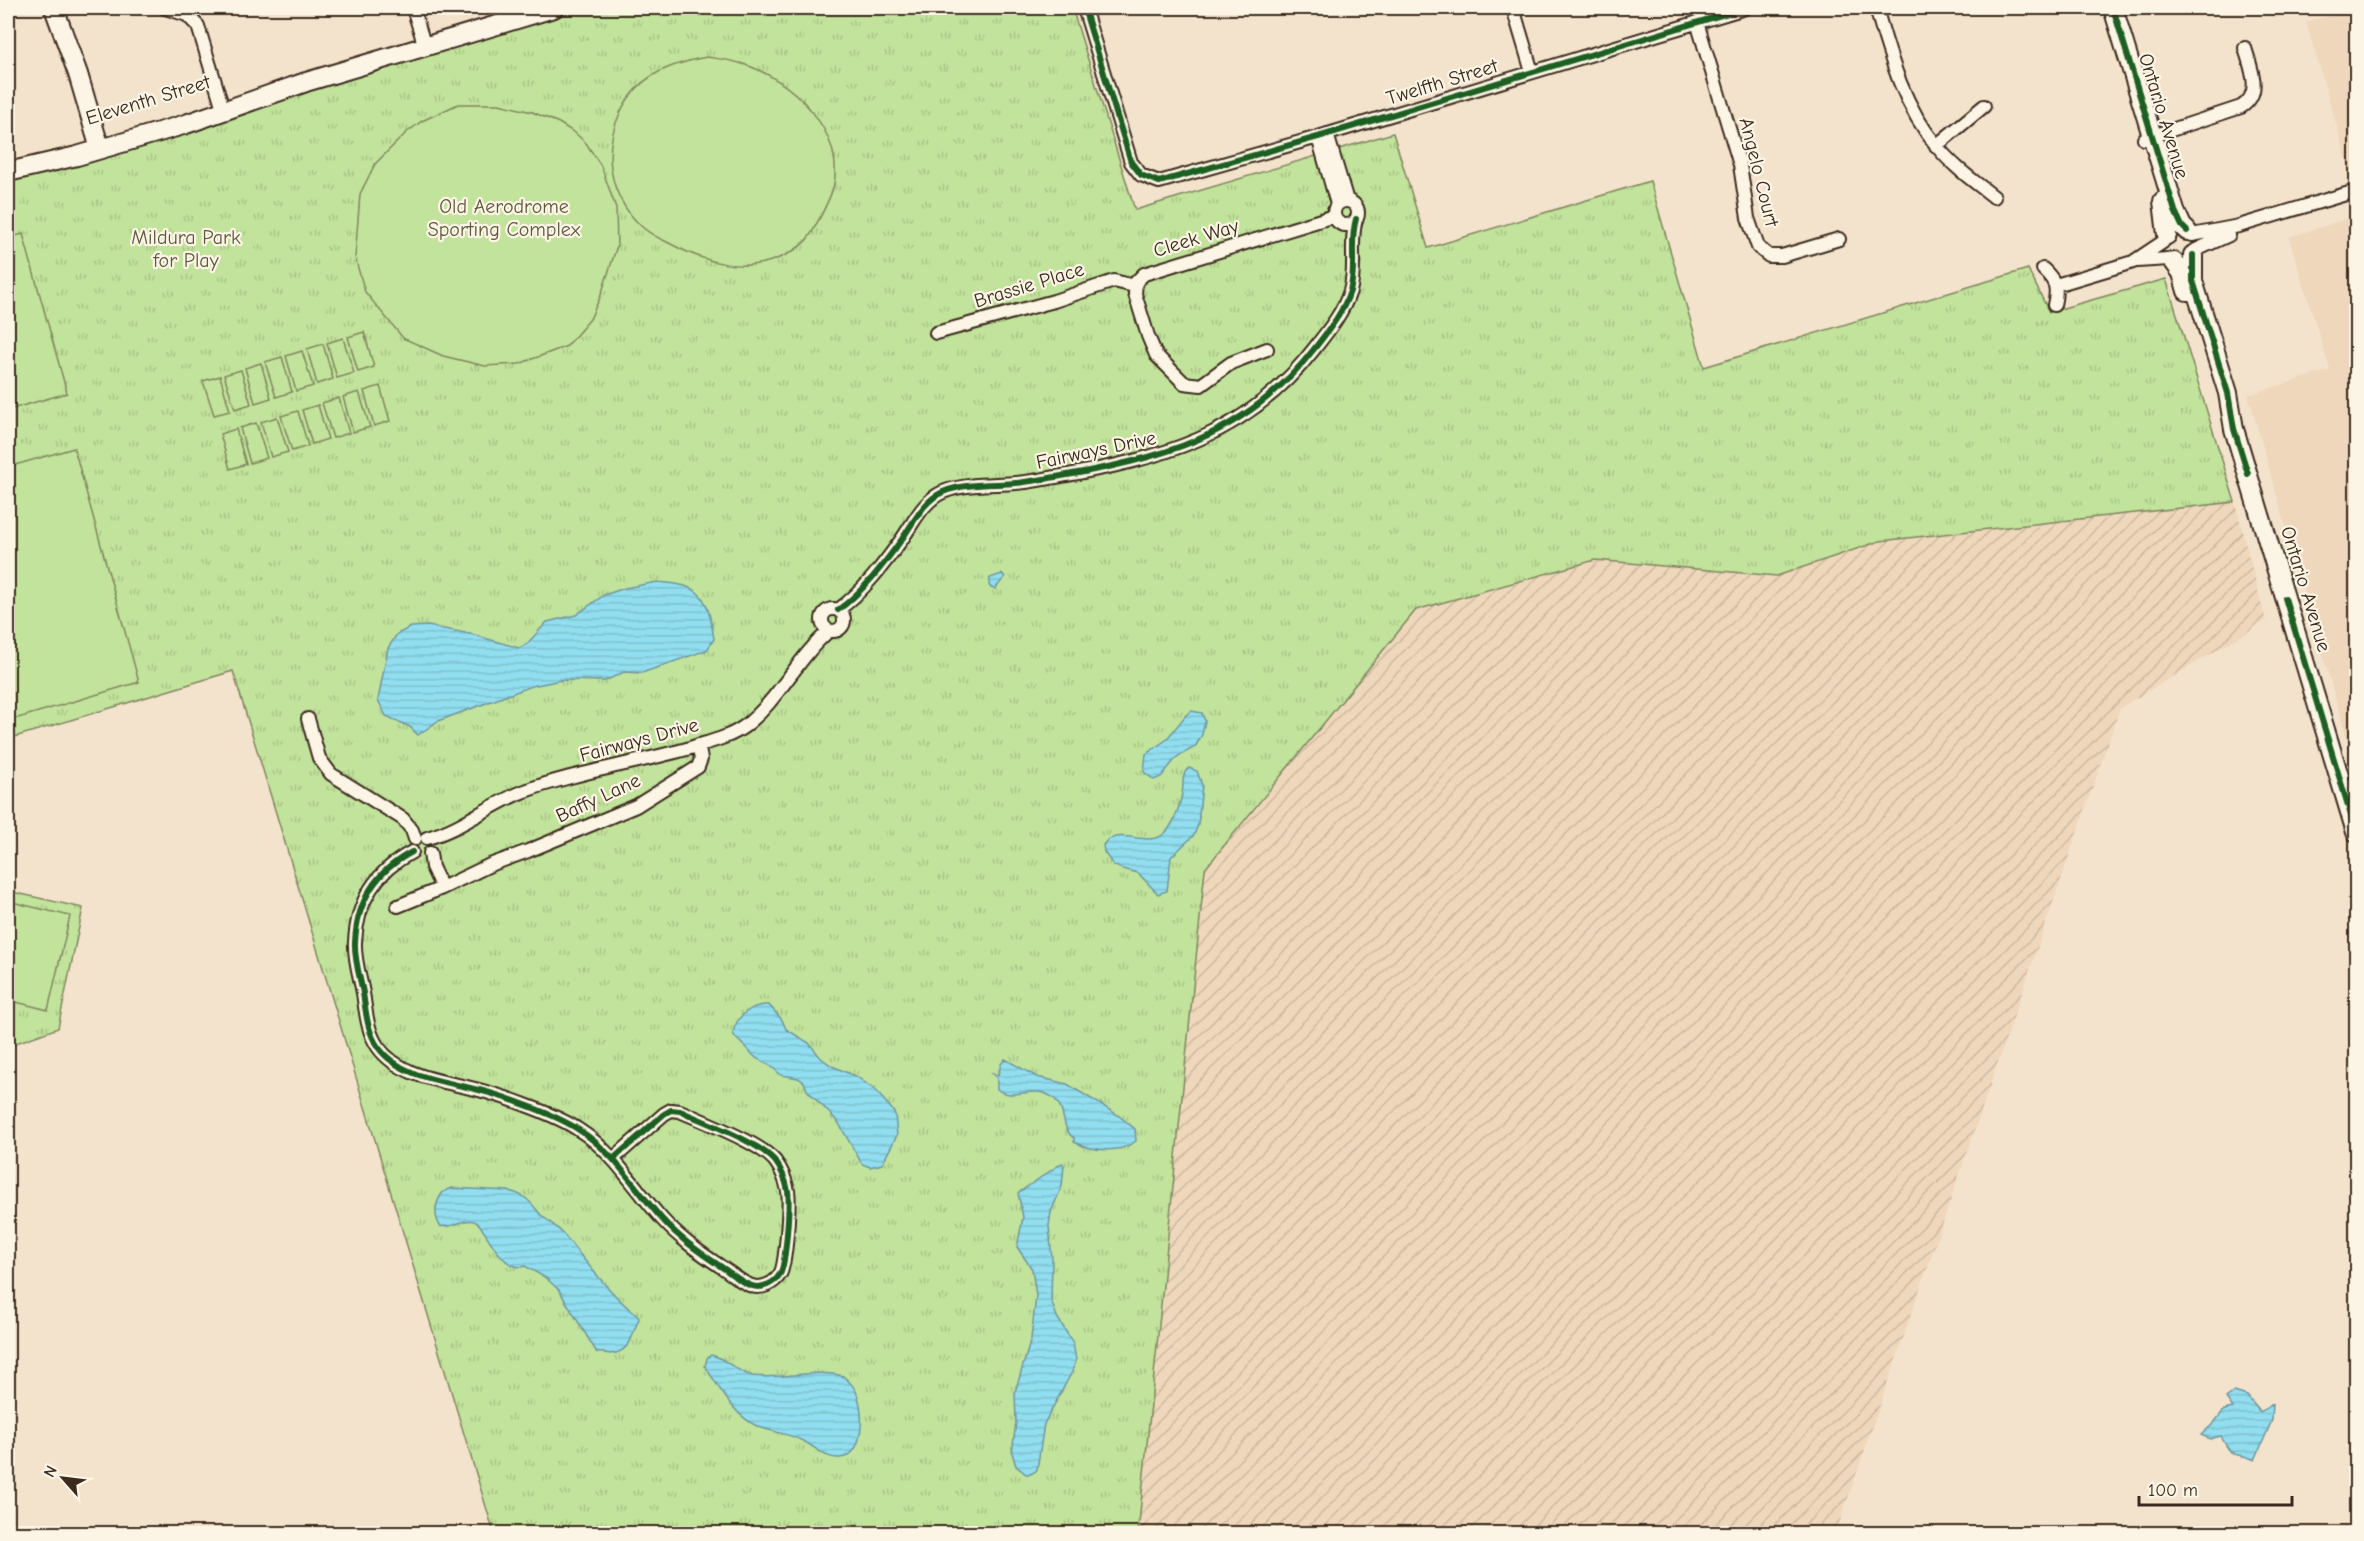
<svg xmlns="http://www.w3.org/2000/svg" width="2364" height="1541" font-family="'Comic Neue',sans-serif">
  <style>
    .built { fill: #eed7bb }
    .industrial { fill: url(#industrial-furrows) }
    .grass { fill: url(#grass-tufts); stroke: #7e865d; stroke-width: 1.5 }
    .pitch { fill: #c2e39c; stroke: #7e865d; stroke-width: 1.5 }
    .water { fill: url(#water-rules); stroke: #6f969c; stroke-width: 1.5 }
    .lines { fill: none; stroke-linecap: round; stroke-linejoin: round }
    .street-casing { stroke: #3b2a1e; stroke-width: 16 }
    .secondary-casing { stroke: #3b2a1e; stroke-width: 22 }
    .street { stroke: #fcf5e5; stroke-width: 12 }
    .secondary { stroke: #fcf5e5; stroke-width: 18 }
    .cycleway-casing { stroke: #fcf5e5; stroke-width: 10 }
    .cycleway { stroke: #1b5e20; stroke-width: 6 }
    .labels { text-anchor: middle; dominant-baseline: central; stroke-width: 4.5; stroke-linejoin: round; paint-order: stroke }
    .street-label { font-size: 20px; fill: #3b2a1e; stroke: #fcf5e5 }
    .park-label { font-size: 20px; fill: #5d583e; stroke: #fcf5e5 }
  </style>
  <defs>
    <pattern id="industrial-furrows" width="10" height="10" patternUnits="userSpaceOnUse" patternTransform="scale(1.5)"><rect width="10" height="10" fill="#eed7bb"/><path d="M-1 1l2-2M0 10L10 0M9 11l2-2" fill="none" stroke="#cdb9a0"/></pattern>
    <pattern id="grass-tufts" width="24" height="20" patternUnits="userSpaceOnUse" patternTransform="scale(1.5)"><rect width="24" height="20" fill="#c2e39c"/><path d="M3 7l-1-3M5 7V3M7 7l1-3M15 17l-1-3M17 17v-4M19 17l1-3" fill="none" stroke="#a8c386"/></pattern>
    <pattern id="water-rules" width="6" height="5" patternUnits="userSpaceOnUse" patternTransform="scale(1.5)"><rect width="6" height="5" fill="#91def0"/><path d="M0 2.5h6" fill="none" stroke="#7ebfcd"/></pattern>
  </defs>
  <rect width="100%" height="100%" fill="#f4e3cc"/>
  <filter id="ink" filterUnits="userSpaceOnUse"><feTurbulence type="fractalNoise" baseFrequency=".0167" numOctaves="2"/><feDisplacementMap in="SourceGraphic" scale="12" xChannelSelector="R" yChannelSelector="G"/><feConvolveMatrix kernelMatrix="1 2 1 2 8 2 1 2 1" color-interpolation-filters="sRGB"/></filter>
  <g filter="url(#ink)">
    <!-- built -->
    <path class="built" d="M2356 8V169L2350 171 2306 22Z
      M2356 216V755L2352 756 2248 395 2330 370 2289 237Z"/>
    <!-- industrial -->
    <path class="industrial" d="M2235 502 2266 621 2120 708 1836 1533 1138 1534 1205 869 1416 610 1595 560 1777 576 1880 541Z"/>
    <!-- grass -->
    <path class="grass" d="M585 8H1072L1135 210 1393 133 1428 248 1650 181 1704 367 2028 269 2049 312 2166 279 2235 502 1880 541 1777 576 1595 560 1416 610 1205 869 1138 1533H494L233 671 8 739V182Z
      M8 891 83 908 58 1028 8 1046Z"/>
    <!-- pitch -->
    <path class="pitch" d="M707 57C719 59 731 60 743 64 791 79 844 130 834 184 831 199 818 221 811 234 805 244 794 251 784 256 743 275 704 262 667 242 658 238 647 232 640 225 609 195 602 152 620 113 637 76 669 64 707 57Z
      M458 104H499L532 112 559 123 575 133 586 143 601 166 616 208 617 246 601 295 590 319 567 346 519 364 485 366 443 356 403 338 365 292 355 258 360 194 375 164 406 133 422 121Z
      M23 234 67 393 8 410V238Z
      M364 332 374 367 358 372 348 337Z
      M343 338 354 373 337 378 327 343Z
      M323 344 333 379 317 384 307 349Z
      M302 351 313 386 296 391 286 356Z
      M282 357 292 392 276 397 265 362Z
      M261 363 271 398 255 403 245 368Z
      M241 370 251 404 235 409 224 375Z
      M220 376 230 411 214 415 203 381Z
      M380 386 390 421 374 426 364 391Z
      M359 392 370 427 353 432 343 397Z
      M339 398 349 433 333 438 322 403Z
      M318 405 328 439 312 444 302 410Z
      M298 411 308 446 292 451 281 416Z
      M277 417 288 452 271 457 261 422Z
      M256 423 267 458 250 463 240 428Z
      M236 429 246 464 230 469 220 434Z
      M74 448 139 682 8 721V467Z
      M8 901 70 916 48 1010 8 1000Z"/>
    <!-- water -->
    <path class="water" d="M1002 574 1005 577 995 589 991 588 989 585 990 578Z
      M657 582C702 585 707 594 714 639L707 650 642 673 624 672 605 681 561 680 532 686 438 721 418 735 410 727 386 716 378 700 388 648 397 634 411 627 428 626 471 634 519 648 527 644 547 622 576 615 604 595 625 588Z
      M1191 711 1202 713 1205 721 1202 735 1195 747 1177 757 1161 777 1154 780 1144 772 1146 754 1166 740 1186 715Z
      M1189 768 1197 771 1202 785 1198 825 1194 835 1171 857 1167 891 1158 894 1138 873 1122 869 1113 865 1104 852 1103 845C1117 825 1149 849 1165 833 1174 825 1180 805 1182 794 1184 785 1181 773 1189 768Z
      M769 1005 782 1020 786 1029 809 1043 821 1058 832 1066 857 1077 875 1090 890 1107 895 1114 897 1135 882 1164 870 1167 862 1164 838 1122 807 1090 804 1082 798 1078 781 1075 771 1066 756 1058 735 1037 733 1033C736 1016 752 1004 769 1005Z
      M1005 1059 1037 1077 1067 1084 1118 1115 1135 1129 1136 1141C1120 1154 1092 1151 1074 1142V1138C1060 1129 1067 1107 1052 1097 1033 1084 1012 1102 997 1089V1078L991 1073 998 1075 1001 1064Z
      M1062 1163 1064 1165 1062 1186 1051 1212 1049 1226 1052 1259 1051 1300 1057 1317 1073 1343 1076 1360 1072 1372 1044 1424 1037 1470 1031 1474H1026L1016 1466 1012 1453 1016 1422 1015 1392 1031 1339 1036 1296 1032 1269 1017 1247 1023 1217 1018 1193Z
      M452 1188 508 1191C527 1195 530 1202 541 1215 549 1222 559 1228 566 1237 585 1261 614 1298 638 1316L639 1319C632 1331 634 1347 616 1353 609 1355 603 1352 597 1353L559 1290 546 1278 525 1266C508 1272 493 1246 485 1233 482 1230 481 1224 476 1222 466 1216 451 1230 440 1226 433 1214 435 1203 443 1192Z
      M711 1355C727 1358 736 1373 753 1376 783 1380 814 1368 843 1376 849 1381 855 1387 857 1394 864 1411 865 1456 840 1458 824 1459 816 1447 803 1441 790 1434 773 1432 759 1427 734 1417 719 1387 705 1366L707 1358Z
      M2234 1392 2247 1396 2260 1412 2273 1404 2272 1420 2255 1460C2234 1450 2234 1463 2221 1436L2210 1439 2201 1435 2214 1423 2224 1410 2233 1408 2226 1398Z"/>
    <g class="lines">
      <!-- street casing -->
      <g class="street-casing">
        <path id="street" d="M165 8 187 15 198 26 224 112
          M413 8 425 47
          M1084 8 1131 162 1141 175 1159 182 1318 137 1745 8
          M1513 8 1532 72
          M1876 8C1890 56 1903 105 1936 145 1952 166 1974 181 1994 197
          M1697 22 1740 165 1748 218 1758 247 1769 256H1782L1839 239
          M1327 134 1347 201
          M1318 137 1337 204
          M2144 139 2241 107C2263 93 2251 69 2245 48
          M1936 146 1984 106
          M1334 213a12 12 0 1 1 24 0a12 12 0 1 1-24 0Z
          M2192 235 2239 226 2356 191
          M2196 250 2229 235
          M2137 261 2169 259
          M2043 269C2056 281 2058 288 2054 305
          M2056 285 2133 262 2163 242
          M936 333 1054 301 1114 281 1134 286
          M1267 349 1231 363 1201 385 1184 383 1156 355 1148 336 1135 294 1136 282 1144 274 1334 216
          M822 620a11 11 0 1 1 22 0a11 11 0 1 1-22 0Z
          M838 610C863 592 884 564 902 539 914 522 923 501 943 492 965 483 993 485 1016 483 1029 482 1043 479 1056 477 1160 459 1246 437 1314 349 1328 331 1343 313 1350 291 1357 267 1349 243 1356 219
          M308 719 319 758 331 774 403 819 412 830 415 839
          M427 838C461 829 489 805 522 792 576 772 634 764 690 748 708 742 729 738 745 726 778 701 797 658 829 631
          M412 852C376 871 357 901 355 942 354 959 360 977 363 993 366 1012 367 1031 378 1047 400 1078 446 1081 479 1090 506 1097 557 1115 579 1130 614 1152 635 1189 662 1219 679 1238 699 1252 720 1266 730 1272 741 1283 752 1286 762 1289 774 1284 780 1274 786 1265 790 1203 788 1191 786 1181 781 1169 775 1161 759 1142 704 1122 680 1111L671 1110 664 1114 613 1159
          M430 853 432 867 442 888 490 865 528 851 636 806 698 767 701 759 698 745
          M398 906 442 888"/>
      </g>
      <!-- secondary casing -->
      <g class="secondary-casing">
        <path id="secondary" d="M54 8 78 74 100 149
          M2113 8 2175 211 2182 226 2187 231
          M8 172 77 156 183 125 306 82 554 8
          M2163 201 2167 235
          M2193 255V281L2228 393 2234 429 2356 832
          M2174 262 2182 273 2187 291"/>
      </g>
      <!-- street -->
      <use href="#street" class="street"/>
      <!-- secondary -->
      <use href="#secondary" class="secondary"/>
      <!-- cycleway casing -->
      <g class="cycleway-casing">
        <path id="cycleway" d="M1084 8 1131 162 1141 175 1159 182 1318 137 1745 8
          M2113 8 2175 211 2182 226 2187 231
          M2193 255V281L2228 393 2234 429 2248 474
          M2285 598 2356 832
          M838 610C863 592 884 564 902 539 914 522 923 501 943 492 965 483 993 485 1016 483 1029 482 1043 479 1056 477 1160 459 1246 437 1314 349 1328 331 1343 313 1350 291 1357 267 1349 243 1356 219
          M412 852C376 871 357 901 355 942 354 959 360 977 363 993 366 1012 367 1031 378 1047 400 1078 446 1081 479 1090 506 1097 557 1115 579 1130 614 1152 635 1189 662 1219 679 1238 699 1252 720 1266 730 1272 741 1283 752 1286 762 1289 774 1284 780 1274 786 1265 790 1203 788 1191 786 1181 781 1169 775 1161 759 1142 704 1122 680 1111L671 1110 664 1114 613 1159"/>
      </g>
      <!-- cycleway -->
      <use href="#cycleway" class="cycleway"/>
    </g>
  </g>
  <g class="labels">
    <!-- street labels -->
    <g class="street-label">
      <text transform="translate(1442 82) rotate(-17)">Twelfth Street</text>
      <text transform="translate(148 100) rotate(-17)">Eleventh Street</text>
      <text transform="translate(2164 116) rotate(73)">Ontario Avenue</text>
      <text transform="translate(1759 172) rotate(76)">Angelo Court</text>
      <text transform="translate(1196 238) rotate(-17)">Cleek Way</text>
      <text transform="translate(1029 285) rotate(-17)">Brassie Place</text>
      <text transform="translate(1096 450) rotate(-12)">Fairways Drive</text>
      <text transform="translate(2306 589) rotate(73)">Ontario Avenue</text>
      <text transform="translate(639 740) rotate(-15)">Fairways Drive</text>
      <text transform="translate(598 798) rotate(-25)">Baffy Lane</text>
    </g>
    <!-- park labels -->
    <g class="park-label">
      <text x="504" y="206">Old Aerodrome<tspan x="504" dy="23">Sporting Complex</tspan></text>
      <text x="186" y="237">Mildura Park<tspan x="186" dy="23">for Play</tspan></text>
    </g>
  </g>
  <!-- margin -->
  <rect width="2364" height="1541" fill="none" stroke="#fcf5e5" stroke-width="30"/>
  <rect x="15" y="15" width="2334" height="1511" fill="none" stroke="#3b2a1e" stroke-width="2" filter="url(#ink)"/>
  <!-- north arrow -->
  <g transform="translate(63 1478) rotate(298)" stroke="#fcf5e5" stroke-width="4.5" paint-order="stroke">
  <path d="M0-4.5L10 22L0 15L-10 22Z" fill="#3b2a1e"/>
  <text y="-9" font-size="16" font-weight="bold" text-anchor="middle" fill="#3b2a1e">N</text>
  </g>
  <!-- scale -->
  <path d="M2139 1496v9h153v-9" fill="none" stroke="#3b2a1e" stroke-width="3"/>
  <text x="2148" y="1496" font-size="18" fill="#3b2a1e" stroke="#fcf5e5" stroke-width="4.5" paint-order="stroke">100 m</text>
</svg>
